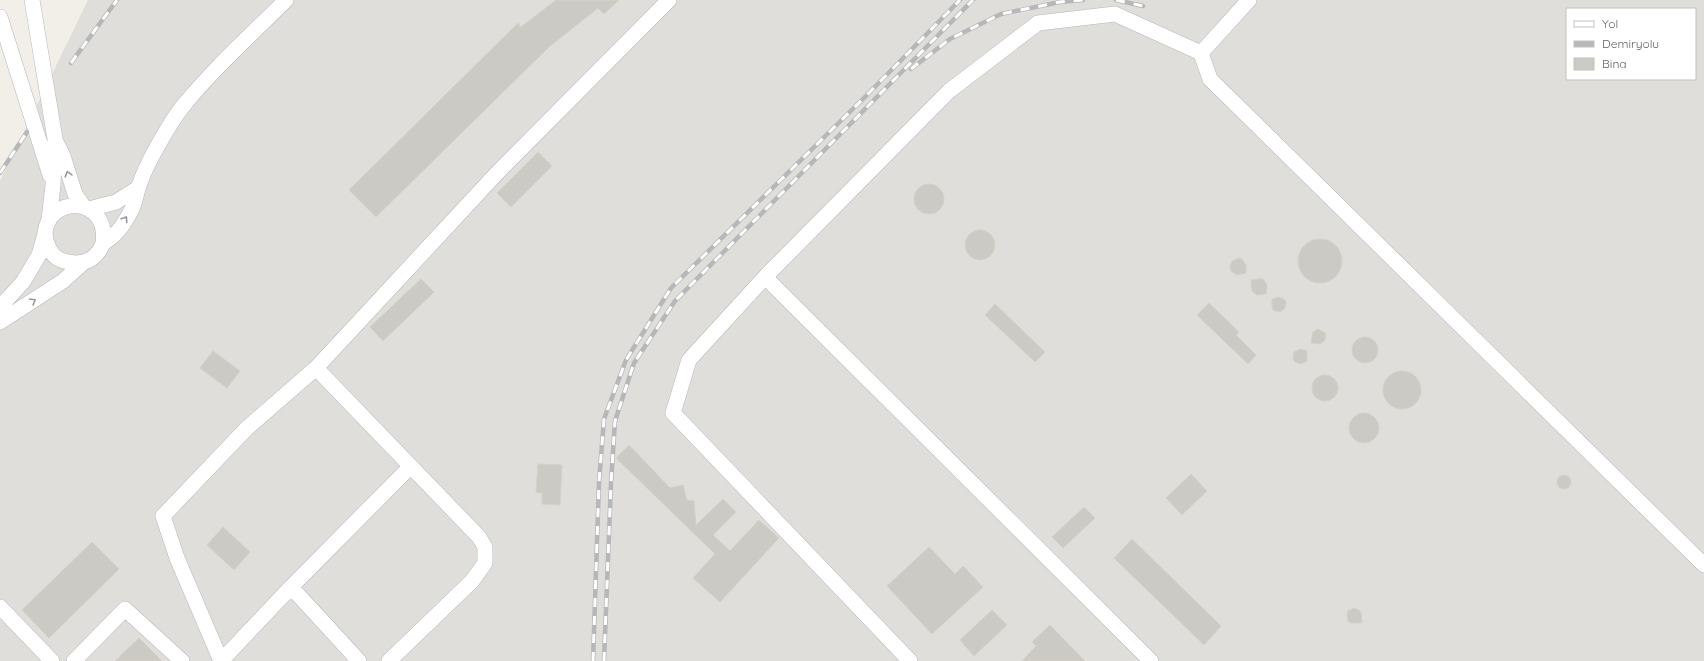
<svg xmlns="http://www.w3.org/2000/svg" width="1704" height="661" font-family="Quicksand,sans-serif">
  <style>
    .industrial { fill: #e0deda; fill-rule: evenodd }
    .building { fill: #cccac5; stroke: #d6d1c6 }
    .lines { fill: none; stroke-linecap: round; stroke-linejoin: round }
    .minor-casing { stroke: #b5b8bc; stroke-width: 16 }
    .minor { stroke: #fff; stroke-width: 15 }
    .rail-casing { stroke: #b6b7b8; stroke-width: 4.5 }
    .rail { stroke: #fff; stroke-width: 3; stroke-dasharray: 9; stroke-linecap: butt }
    .oneway { stroke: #979a9d }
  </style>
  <rect width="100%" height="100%" fill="#f1efe8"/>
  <!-- industrial -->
  <path class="industrial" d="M88 0H1704V661H0V181ZM1567 9H1695V79H1567Z"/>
  <!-- building -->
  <path class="building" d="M556 0H619L604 14 598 8 549 47 376 217 349 190 518 23 521 27Z
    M538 152 552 166 511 207 497 193Z
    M914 199a15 15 0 1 1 30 0a15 15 0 1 1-30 0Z
    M965 245a15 15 0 1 1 30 0a15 15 0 1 1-30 0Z
    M1298 261a22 22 0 1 1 44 0a22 22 0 1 1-44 0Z
    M1239 258 1242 259 1246 265V273L1237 275 1231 271 1230 267 1232 261Z
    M421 279 434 292 383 341 370 327Z
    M1259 279H1263L1267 285 1266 294 1257 295 1252 291 1251 280Z
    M1279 297 1284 299 1286 302 1285 308 1280 312 1273 310 1272 306V299Z
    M1209 303 1239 332 1236 335 1256 355 1248 364 1197 315Z
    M995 304 1045 352 1035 362 985 315Z
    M1318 329 1324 332 1326 334 1325 340 1320 344 1311 343 1313 332Z
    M1352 350a13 13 0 1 1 26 0a13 13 0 1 1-26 0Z
    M1300 349 1307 351V361L1301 364 1295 362 1293 359 1294 352Z
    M213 351 240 371 227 388 200 368Z
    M1383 390a19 19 0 1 1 38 0a19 19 0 1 1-38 0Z
    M1312 388a13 13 0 1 1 26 0a13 13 0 1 1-26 0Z
    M1349 428a15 15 0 1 1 30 0a15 15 0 1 1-30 0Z
    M629 445 670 488 683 485 687 500 694 501 696 525 723 499 736 512 713 535 730 551 759 520 779 538 720 602 693 578 715 554 616 458Z
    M538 464 562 465 560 505 542 504V493L536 492Z
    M1191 474 1207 491 1182 515 1166 498Z
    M1557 482a7 7 0 1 1 14 0a7 7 0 1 1-14 0Z
    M1084 507 1095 518 1063 548 1052 537Z
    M223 527 250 552 234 570 207 545Z
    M1132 539 1221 626 1204 645 1114 558Z
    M92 542 119 569 49 638 22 610Z
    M929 547 955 574 963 566 983 587 932 634 887 586Z
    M1354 608 1359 610 1361 613 1362 623H1351L1348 621 1347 614 1348 611Z
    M992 610 1007 625 974 656 960 640Z
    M1050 625 1085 661H1022L1036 646 1032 642Z
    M139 638 162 661H115Z"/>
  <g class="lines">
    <!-- minor casing -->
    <g class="minor-casing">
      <path id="minor" d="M32 0 55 139 53 185 49 220
        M0 17 50 175
        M1201 53 1210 79 1704 565
        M56 142 63 156 75 194 84 207
        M89 209 116 202 138 188
        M103 244C110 196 49 194 45 233 45 243 51 256 61 260 75 265 89 265 99 251 101 249 101 246 103 244 106 241 110 239 113 236 120 230 128 217 132 209 135 203 136 195 138 189 141 178 146 168 151 158 159 143 172 120 183 106 214 68 251 35 286 0
        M765 277 1151 661
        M0 307 23 282 39 255 45 234
        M0 322 63 281 83 263
        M316 368 479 537 485 547V563L472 581 389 661
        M291 587 410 467
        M0 607 52 661
        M74 661 125 609 182 661
        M221 661 177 558 163 516 246 429 316 368 497 173 669 0
        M221 661 291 587 359 661
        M910 661 673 413 689 360 765 277 949 91 1038 23 1115 14 1201 53 1249 0"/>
    </g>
    <!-- minor -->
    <use href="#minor" class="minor"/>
    <!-- rail casing -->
    <g class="rail-casing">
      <path id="rail" d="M1116 0 1143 6
        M71 63 117 0
        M911 69 950 39 1001 14 1060 2 1083 0
        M0 173 27 132
        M593 661 599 482 604 419 626 360 671 288 868 94 960 0
        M604 661 611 483 615 421 634 363 675 301 973 0"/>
    </g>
    <!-- rail -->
    <use href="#rail" class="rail"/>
  </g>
  <!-- one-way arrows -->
  <defs><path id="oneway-chevron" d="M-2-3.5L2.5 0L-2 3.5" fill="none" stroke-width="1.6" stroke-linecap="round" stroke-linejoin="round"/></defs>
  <g class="oneway">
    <use href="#oneway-chevron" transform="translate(68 174) rotate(-106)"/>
    <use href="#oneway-chevron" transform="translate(125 219) rotate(-56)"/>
    <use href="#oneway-chevron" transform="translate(33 301) rotate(-31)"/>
  </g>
  <!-- legend -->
  <rect x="1566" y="8" width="130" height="72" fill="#ffffff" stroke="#bfc1c3"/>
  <rect x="1574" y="21" width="20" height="6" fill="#ffffff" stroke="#bfc1c3"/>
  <text x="1602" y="28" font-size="12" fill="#5f6368">Yol</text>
  <rect x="1574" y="41" width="20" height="6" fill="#b6b7b8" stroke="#bfc1c3"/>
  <text x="1602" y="48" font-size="12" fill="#5f6368">Demiryolu</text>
  <rect x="1574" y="58" width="20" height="12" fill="#cccac5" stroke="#bfc1c3"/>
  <text x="1602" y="68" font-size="12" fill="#5f6368">Bina</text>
</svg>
